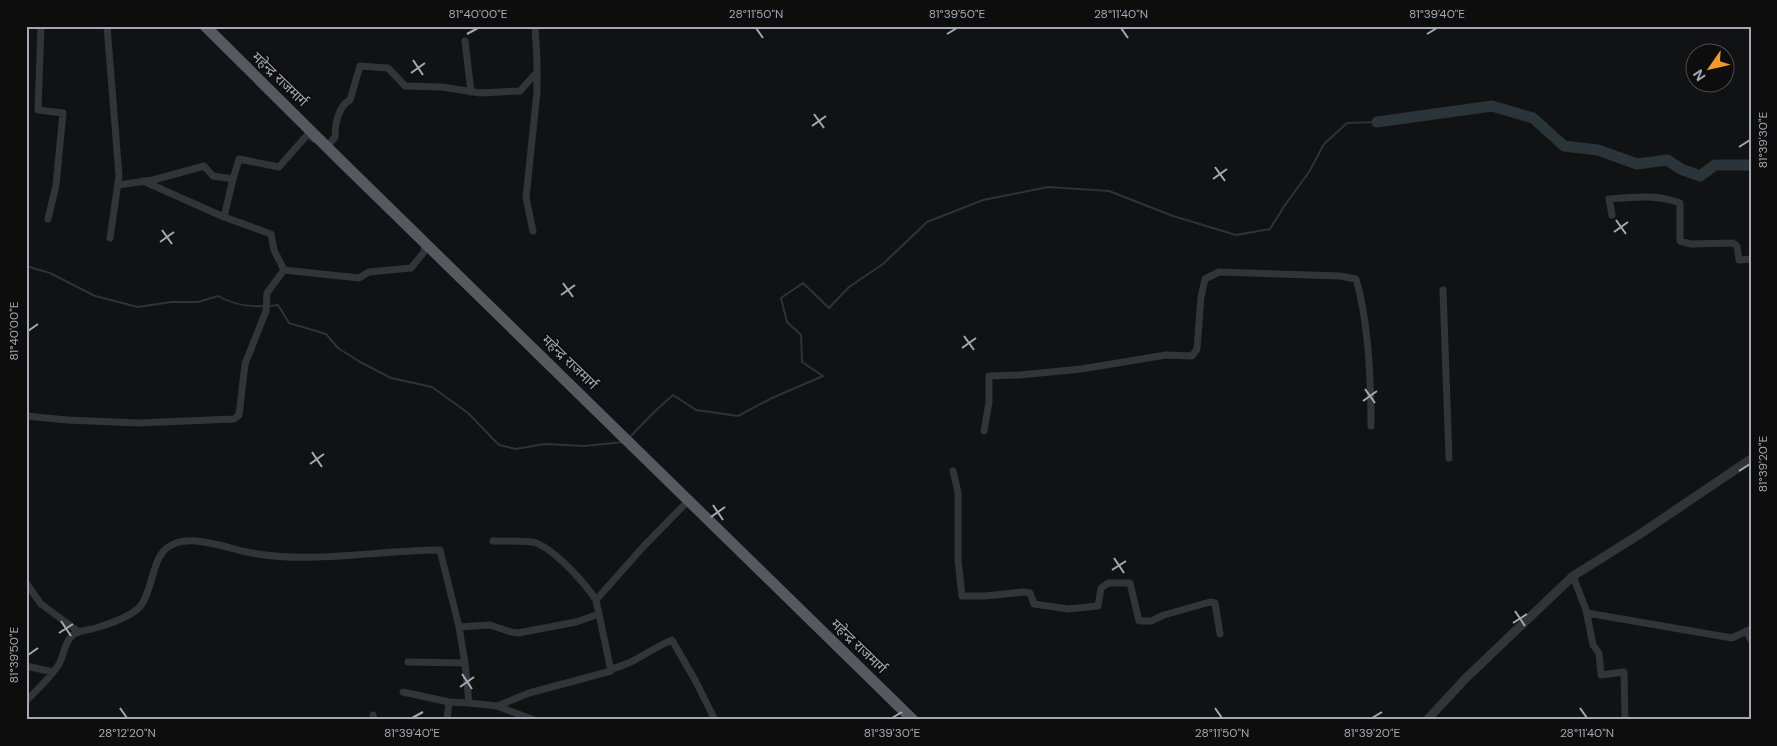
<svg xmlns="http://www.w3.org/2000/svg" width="1777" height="746" font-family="'DM Sans','Noto Sans Devanagari',sans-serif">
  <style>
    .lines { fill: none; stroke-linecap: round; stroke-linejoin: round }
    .stream { stroke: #2a3439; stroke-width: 2 }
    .river { stroke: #2a3439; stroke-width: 11 }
    .minor { stroke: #333438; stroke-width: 7 }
    .tertiary { stroke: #333438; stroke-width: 9 }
    .trunk { stroke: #565a60; stroke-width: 11 }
    .ticks { fill: none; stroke: #a3aab4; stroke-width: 2 }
    .labels { text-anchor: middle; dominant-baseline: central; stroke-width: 4; stroke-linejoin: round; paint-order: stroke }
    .street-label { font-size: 14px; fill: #a3aab4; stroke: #0d0d0e }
    .neatline { fill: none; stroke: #a3aab4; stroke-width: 2 }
    .ticks-label { font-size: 12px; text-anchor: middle; fill: #a3aab4 }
  </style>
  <rect width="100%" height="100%" fill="#111213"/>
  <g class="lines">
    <!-- stream -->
    <path class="stream" d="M26 266 50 273 95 296 138 307 171 302H198L218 296C232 304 248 307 264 306
      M269 306 278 305 289 323 326 334 338 348 360 362 391 378 432 387 468 413 499 445 516 449 544 444 584 446 624 442
      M630 437 654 412 673 395 696 410 738 416 772 398 823 376 802 362 801 335 787 322 781 298 803 283 829 308 849 287 883 264 927 222 983 200 1048 187 1109 191 1173 216 1236 235 1270 229 1285 205 1309 172 1324 144 1347 123 1377 122"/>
    <!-- river -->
    <path class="river" d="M1377 122 1492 106 1533 118 1564 146 1598 150 1637 164 1667 160 1681 169 1700 176 1715 165H1751"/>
    <!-- minor -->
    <path class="minor" d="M41 26 38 110 63 113 56 185 48 219
      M107 26 119 176 110 238
      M465 41 471 92
      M328 146 335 137C335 125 338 106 350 100L360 66 388 68 405 86 442 87 480 93 520 91 537 72
      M143 181 224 217 271 234 274 250 284 270 359 278 369 272 411 268 424 252 425 242
      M118 185 153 180 204 166 213 176 233 179 239 159 279 167 308 134 314 139
      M1612 215 1609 199C1632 197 1658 194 1680 203V241L1691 244 1733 243 1737 246 1739 260 1751 259
      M224 217 233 179
      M533 231 526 198 537 92V61L535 26
      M1443 290 1449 458
      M26 416 67 420 138 423 234 419 239 415 245 364 266 311 267 293 284 270
      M984 431 989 402V376L1020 375 1081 369 1166 355 1192 356 1197 349 1201 297 1205 279 1219 272 1340 276 1356 279C1369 323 1371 380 1371 426
      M953 471 958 492V560L962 596H985L1024 592 1030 593 1034 604 1068 609 1098 606 1101 588 1108 583H1130L1139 621H1151L1164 615 1210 602 1215 603 1220 634
      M493 541C501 541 531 541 536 543 555 550 585 583 596 600
      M1573 576 1586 610 1593 645 1599 653 1601 675 1624 672 1625 720
      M26 583 41 604 79 632
      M1587 613 1732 638 1751 629
      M459 627 490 625 511 632 518 633 576 622 599 614
      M1747 632 1751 640
      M408 662 465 663
      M26 666 53 672
      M611 669C634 664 650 649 672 640L695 680 715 720
      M403 692 449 702
      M26 701C37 690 51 677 59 664 65 653 64 642 74 634 81 630 89 630 96 628 109 624 135 615 142 604 155 584 151 551 176 543 196 536 227 548 247 552 310 565 377 550 440 550L459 627 465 663 469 703 449 702 447 720
      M469 703 497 706 534 720
      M497 706 529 693 611 671 596 600 643 547 689 500
      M373 715 374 720"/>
    <!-- tertiary -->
    <path class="tertiary" d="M1427 720 1465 679 1573 576 1637 536 1751 459"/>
    <!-- trunk -->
    <path class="trunk" d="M205 26 340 160 913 720"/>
  </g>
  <!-- ticks -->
  <path class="ticks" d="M756 28 763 38M1121 28 1128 38M467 34 478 28M947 34 957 28M1427 34 1437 28M413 60 423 75M411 73 425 63M814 114 824 128M812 126 826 116M1739 147 1750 140M1215 167 1225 181M1213 179 1227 169M1616 220 1626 234M162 230 172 244M1614 232 1628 222M160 242 174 232M563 283 573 297M561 295 575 285M28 331 38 324M964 336 974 350M962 348 976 338M1365 389 1375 403M1363 401 1377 391M312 452 322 467M310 464 324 454M1739 471 1750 464M713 505 723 520M711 517 725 507M1114 558 1124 573M1112 570 1126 561M1515 611 1525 626M61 621 71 636M1513 623 1527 614M59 633 73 624M28 655 38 648M462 674 472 689M460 687 474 677M120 708 127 718M1215 708 1222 718M1580 708 1587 718M412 718 423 712M892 718 902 712M1372 718 1382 712"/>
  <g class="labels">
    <!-- street labels -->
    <g class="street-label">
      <text transform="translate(280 79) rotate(44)">महेन्द्र राजमार्ग</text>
      <text transform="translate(570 362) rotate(44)">महेन्द्र राजमार्ग</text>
      <text transform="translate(859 646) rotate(44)">महेन्द्र राजमार्ग</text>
    </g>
  </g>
  <!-- border -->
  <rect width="1777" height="746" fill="none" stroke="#0d0d0e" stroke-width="55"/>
  <!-- north arrow -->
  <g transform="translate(1710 68) rotate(236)"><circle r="24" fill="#0d0d0e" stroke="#494c50"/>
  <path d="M0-4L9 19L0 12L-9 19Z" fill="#f2992b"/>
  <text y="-8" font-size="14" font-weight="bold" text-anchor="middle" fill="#a3aab4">N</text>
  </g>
  <rect x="28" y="28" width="1722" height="690" class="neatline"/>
  <g class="ticks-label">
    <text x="478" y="18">81°40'00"E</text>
    <text x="756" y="18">28°11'50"N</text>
    <text x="957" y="18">81°39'50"E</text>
    <text x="1121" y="18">28°11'40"N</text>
    <text x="1437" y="18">81°39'40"E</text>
    <text transform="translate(1763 140) rotate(-90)" y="4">81°39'30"E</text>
    <text transform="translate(14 331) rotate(-90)" y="4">81°40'00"E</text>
    <text transform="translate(1763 464) rotate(-90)" y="4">81°39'20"E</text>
    <text transform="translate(14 655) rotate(-90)" y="4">81°39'50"E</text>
    <text x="127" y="737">28°12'20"N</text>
    <text x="412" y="737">81°39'40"E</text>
    <text x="892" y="737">81°39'30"E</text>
    <text x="1222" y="737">28°11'50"N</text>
    <text x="1372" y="737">81°39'20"E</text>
    <text x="1587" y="737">28°11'40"N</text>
  </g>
</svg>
